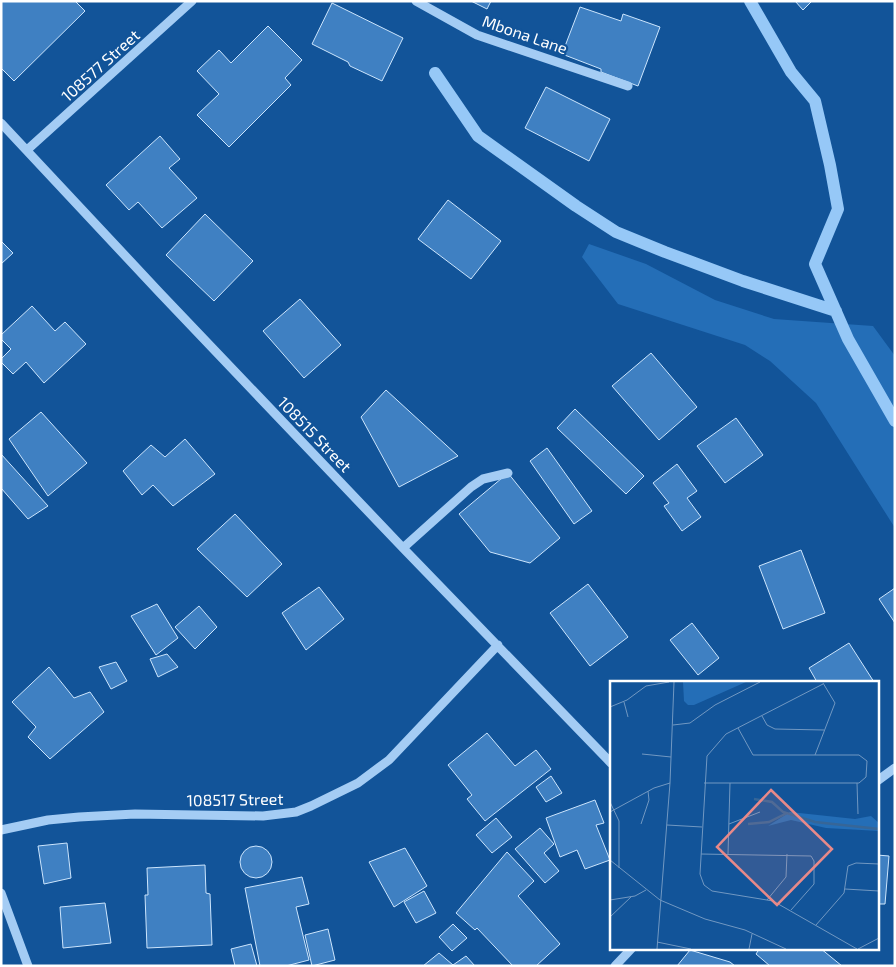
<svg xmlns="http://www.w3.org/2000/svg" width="896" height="967" font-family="'Exo 2',sans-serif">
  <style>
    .green { fill: #246eb7 }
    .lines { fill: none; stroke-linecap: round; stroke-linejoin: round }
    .stream { stroke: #96c8f7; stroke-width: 12 }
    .building { fill: #3f80c2; stroke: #cce5fd }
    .minor { stroke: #a4ccf4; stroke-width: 9 }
    .labels { text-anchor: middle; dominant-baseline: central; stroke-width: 4.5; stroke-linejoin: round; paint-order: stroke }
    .street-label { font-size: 16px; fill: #fff; stroke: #125499 }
    .inset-river { fill: none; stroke: #366698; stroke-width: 2.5 }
    .inset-road { fill: none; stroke: #7198c2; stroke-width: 1 }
    .view { fill: #e88989; fill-opacity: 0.15; stroke: #e88989; stroke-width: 2.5 }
    .inset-edge { fill: none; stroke: #fff; stroke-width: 2.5 }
  </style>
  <rect width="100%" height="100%" fill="#125499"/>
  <!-- green -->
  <path class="green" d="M589 244 646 264 715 300 774 319 873 326 895 356V528L816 403 770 361 745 345 618 304 582 257Z"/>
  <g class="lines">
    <!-- stream -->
    <path class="stream" d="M750 1 791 72 815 101 830 165 838 209 815 264 848 339 895 421
      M435 73 478 136 576 206 616 232 665 252 743 281 836 311"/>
  </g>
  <!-- building -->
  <path class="building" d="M1 1H75L85 11 14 81 1 68Z
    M471 1H491L487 9Z
    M795 1H812L803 10Z
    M332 3 403 38 382 81 350 66 348 62 312 44Z
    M580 7 621 21 623 14 660 27 638 86 601 72V69L562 54Z
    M268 26 302 60 285 78 291 85 229 147 197 115 219 94 197 71 219 50 231 63Z
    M546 87 610 119 589 161 525 128Z
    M160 136 180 159 169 168 197 198 162 228 138 202 129 210 106 185Z
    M448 200 501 241 471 279 418 239Z
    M205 214 253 261 214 301 166 255Z
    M1 241 13 253 1 264Z
    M300 299 341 345 304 378 263 331Z
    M32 306 55 331 65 322 86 344 44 383 26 362 13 374 1 362V359L11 349 1 339V335Z
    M651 353 697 407 659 440 612 386Z
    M386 390 458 456 399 487 361 417Z
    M575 409 644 476 626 494 557 428Z
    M41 412 87 463 48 496 9 439Z
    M736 418 763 455 725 483 697 446Z
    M185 439 215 474 173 506 153 485 142 495 123 471 151 445 165 457Z
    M547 448 592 511 574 524 530 461Z
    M1 454 48 506 28 519 1 488Z
    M677 464 697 491 687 498 701 517 682 531 664 506 669 503 653 483Z
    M508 473 560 538 530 563 490 552 459 514Z
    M235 514 282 564 247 597 197 549Z
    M801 550 825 613 783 629 759 566Z
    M588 584 628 637 590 666 550 613Z
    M319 587 344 619 306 650 282 613Z
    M895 588V623L879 599Z
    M157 604 178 638 156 655 131 616Z
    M199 606 217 627 195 649 175 627Z
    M692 623 719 658 698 675 670 640Z
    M849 643 874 682H817L809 668Z
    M167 654 178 667 158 677 150 659Z
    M116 662 127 681 111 689 99 667Z
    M49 667 74 698 90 692 104 712 50 759 28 737 36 727 12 702Z
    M487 733 515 766 536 750 551 769 485 821 467 799 472 795 448 765Z
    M551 776 562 793 546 802 536 787Z
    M595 800 604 823 596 825 610 860 585 869 577 850 560 857 546 818Z
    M496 818 512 837 492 853 476 835Z
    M540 828 554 844 544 853 559 871 545 883 515 849Z
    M67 843 71 878 44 884 38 846Z
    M240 862a16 16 0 1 1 32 0a16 16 0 1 1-32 0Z
    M405 848 427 886 394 907 369 862Z
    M507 852 534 881 518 896 560 944 536 966H513L477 928 475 930 456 913Z
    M877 855 889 856 885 904H877Z
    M205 865 206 893 210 894 212 945 147 948 145 895H148L147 868Z
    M302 877 309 904 296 907 309 960 286 966H260L245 888Z
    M424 891 436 913 416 923 404 902Z
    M105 903 111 943 63 948 60 907Z
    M453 924 467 938 452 951 439 937Z
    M328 929 335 960 312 966 305 935Z
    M251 944 257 966H235L231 949Z
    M760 948H820L842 966H770L756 954Z
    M690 950 730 962 735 966H677Z
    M439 953 453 965 466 956 475 966H423Z"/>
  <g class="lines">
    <!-- minor -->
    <path class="minor" d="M416 1 477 35 628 86
      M1 123 160 293 403 548 611 763
      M27 150 192 1
      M403 548 471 487 483 479 508 473
      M877 781 895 768
      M1 830 48 820 79 817 135 814 263 816 296 812 311 806 358 783 389 760 498 645
      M1 893 28 966
      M615 966 632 948"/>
  </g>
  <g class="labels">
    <!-- street labels -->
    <g class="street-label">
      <text transform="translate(525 34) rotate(19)">Mbona Lane</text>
      <text transform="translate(100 65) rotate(-42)">108577 Street</text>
      <text transform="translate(315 434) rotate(46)">108515 Street</text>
      <text transform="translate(235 799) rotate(-1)">108517 Street</text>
    </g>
  </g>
  <!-- overview -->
  <g transform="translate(610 681)">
    <rect width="269" height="269" fill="#125499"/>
    <path d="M73 1H136L84 24H78L74 20ZM180 131 245 138 261 135 269 142V150L216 147 181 139 158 145Z" fill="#246eb7"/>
    <path class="inset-river" d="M144 118 162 121 173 131 205 141 269 148M138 143 159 141 177 132"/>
    <path class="inset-road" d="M213 3 116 53 97 75 90 193 94 204 102 210 163 220 247 268M14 21 18 36M0 26 17 19 36 5 59 1M152 35 157 44 165 48 214 49M63 44 80 42 105 24 150 1M32 73 61 76M205 74 225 22 213 2M94 102H249L256 96 257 80 249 74H143L128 47M247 102 248 133M0 121 9 140V187M0 131 44 107 60 102M31 143 39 119 38 110M119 143 150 131M57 144 92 146M91 173 201 175 204 180V203L181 229M118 173 120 102M0 179 50 219 95 238 135 249 176 268M235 208 269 210M0 219 25 215 36 209M157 219 176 196 177 173M0 236 21 216M206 244 234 212 238 185 246 182 269 183M47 261 81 268M47 268 60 102 64 1M139 268 142 253M248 268 269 257"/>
    <path class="view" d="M161 109 222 168 167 224 107 166Z"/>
    <rect width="269" height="269" class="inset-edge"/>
  </g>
  <!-- border -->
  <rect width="896" height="967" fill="none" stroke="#ffffff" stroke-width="5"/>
</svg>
